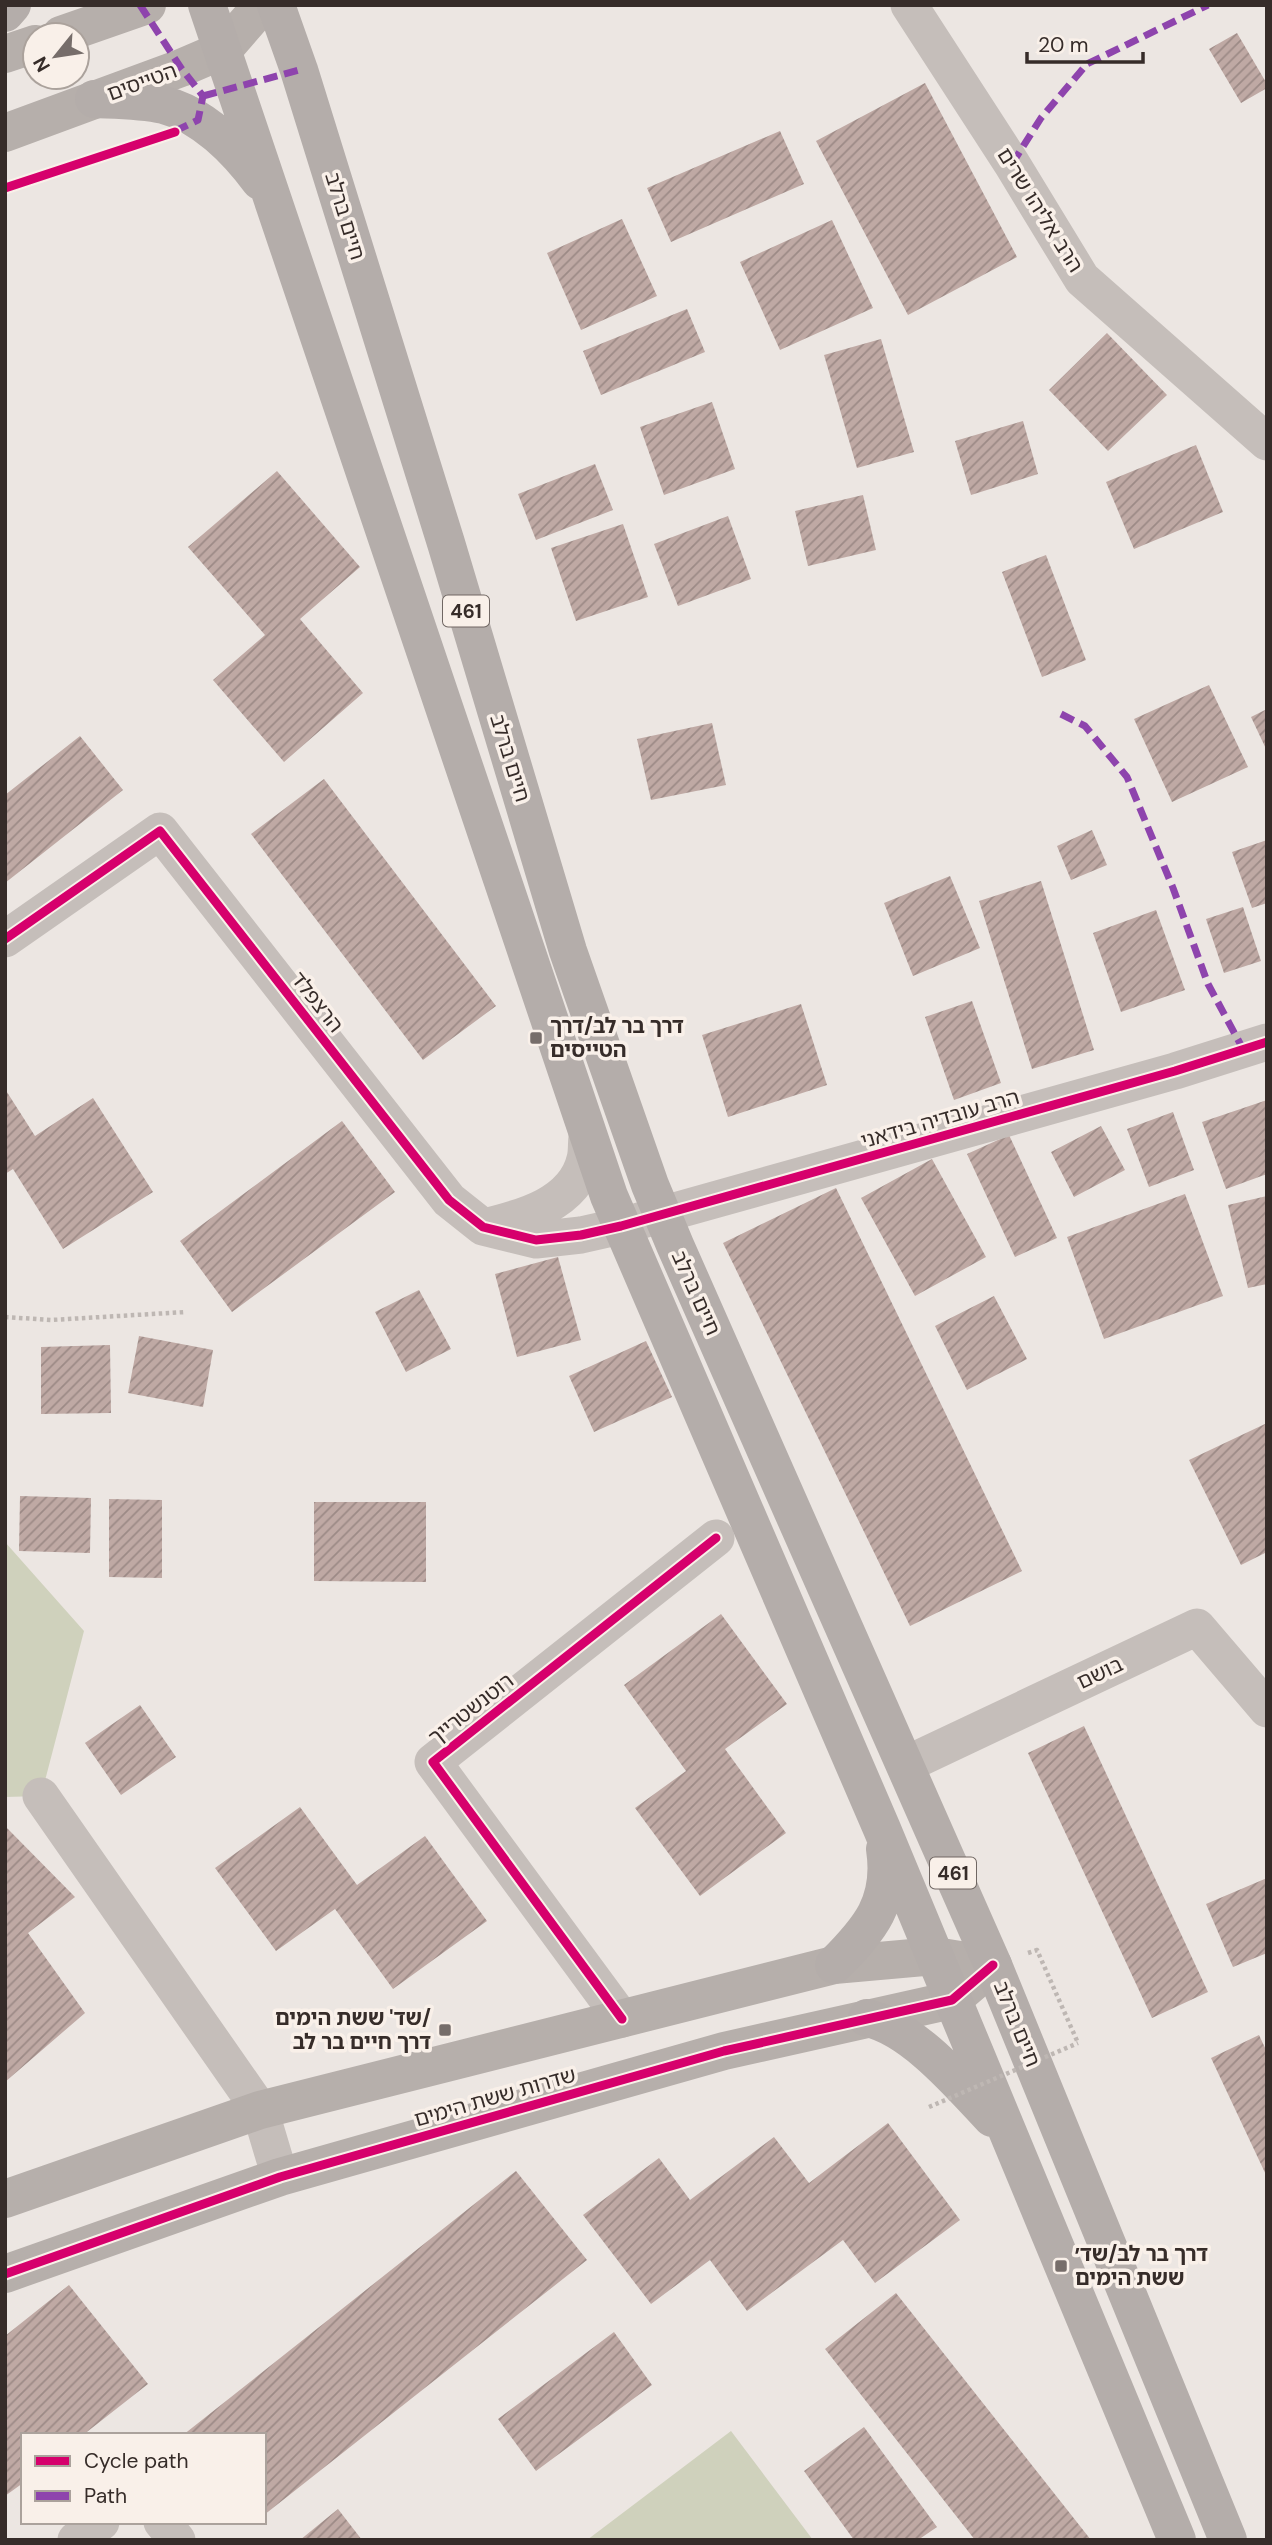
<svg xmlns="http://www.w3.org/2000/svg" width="1272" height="2545" font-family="'DM Sans','Noto Sans Hebrew',sans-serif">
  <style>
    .green { fill: #cfd1bc }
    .building { fill: url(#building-hatch) }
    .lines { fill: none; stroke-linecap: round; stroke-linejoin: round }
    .path { stroke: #beb7b3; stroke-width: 4.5; stroke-dasharray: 3.5 3.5; stroke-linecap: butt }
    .street { stroke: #c5beba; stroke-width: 37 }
    .secondary { stroke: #b6afab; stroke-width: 38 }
    .primary { stroke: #b4adaa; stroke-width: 38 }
    .path-bridge { stroke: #beb7b3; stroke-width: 4.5; stroke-dasharray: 3.5 3.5; stroke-linecap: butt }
    .quiet { stroke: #8e44ad; stroke-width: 7; stroke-dasharray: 14 7; stroke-linecap: butt }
    .cycleway-casing { stroke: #f9f0e9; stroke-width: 13 }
    .cycleway { stroke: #d6006c; stroke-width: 9 }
    .poi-dot { fill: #766d6a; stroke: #f9f0e9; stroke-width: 2.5 }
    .labels { text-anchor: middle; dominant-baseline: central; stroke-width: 7; stroke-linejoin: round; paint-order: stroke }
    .shield { fill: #f9f0e9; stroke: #706763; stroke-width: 2 }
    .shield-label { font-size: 19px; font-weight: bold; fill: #362c29 }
    .street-label { font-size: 21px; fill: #362c29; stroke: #f9f0e9 }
    .poi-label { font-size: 21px; font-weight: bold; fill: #362c29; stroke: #f9f0e9; text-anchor: start }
  </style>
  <defs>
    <pattern id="building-hatch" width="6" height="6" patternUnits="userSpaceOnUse" patternTransform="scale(1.75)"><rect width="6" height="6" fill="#bfa9a4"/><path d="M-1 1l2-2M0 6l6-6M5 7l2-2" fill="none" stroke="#9c8a86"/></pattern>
  </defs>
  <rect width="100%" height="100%" fill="#ece6e2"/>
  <!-- green -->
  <path class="green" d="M5 1542 84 1631 41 1796 5 1797Z
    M731 2431 813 2540H587Z"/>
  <!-- building -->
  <path class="building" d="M1237 33 1267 84V88L1241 103 1209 49Z
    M925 83 1017 257 908 315 816 141Z
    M780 131 804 184 671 242 647 188Z
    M622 219 657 296 581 330 547 253Z
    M832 220 873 308 780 350 740 262Z
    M687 309 705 352 601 395 583 351Z
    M1107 333 1167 395 1108 451 1049 390Z
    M881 339 914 452 857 468 824 355Z
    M712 402 735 469 664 495 640 427Z
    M1023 421 1038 474 971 495 955 441Z
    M1196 445 1223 512 1134 549 1106 482Z
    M595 464 613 510 536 540 518 494Z
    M277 471 360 567 300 619 363 693 284 762 213 680 265 635 188 547Z
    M863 495 876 550 808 566 795 511Z
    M728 516 751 579 678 606 654 544Z
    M623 524 648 597 576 621 551 548Z
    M1046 555 1086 660 1042 677 1002 572Z
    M1209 685 1248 767 1172 802 1134 719Z
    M1267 709V751L1251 717Z
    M712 723 726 785 651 800 637 739Z
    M80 736 123 790 5 883V795Z
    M324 779 496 1006 423 1060 251 834Z
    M1092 830 1107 865 1071 880 1057 846Z
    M1267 840V903L1252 908 1232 852Z
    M950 876 980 948 913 976 884 903Z
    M1041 881 1094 1050 1032 1069 979 901Z
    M1243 907 1261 961 1224 973 1206 919Z
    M1156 910 1185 990 1121 1012 1093 933Z
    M972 1001 1001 1083 954 1100 925 1017Z
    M801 1004 827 1085 728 1117 702 1035Z
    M5 1089 35 1136 93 1098 153 1192 63 1249 13 1169 5 1174Z
    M1267 1100V1174L1226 1189 1202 1122Z
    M1173 1112 1194 1170 1149 1187 1127 1129Z
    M342 1121 395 1192 232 1312 180 1241Z
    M1101 1126 1125 1170 1074 1197 1051 1152Z
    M1009 1135 1057 1238 1015 1257 967 1154Z
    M932 1159 986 1257 915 1296 861 1198Z
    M836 1188 1022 1571 910 1626 723 1243Z
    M1185 1194 1223 1296 1104 1339 1067 1237Z
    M1267 1196V1284L1248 1288 1228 1205Z
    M558 1257 581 1340 517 1357 495 1274Z
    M419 1290 451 1349 406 1372 375 1312Z
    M994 1296 1027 1359 967 1390 935 1326Z
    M139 1336 213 1350 203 1407 128 1393Z
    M646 1341 672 1397 594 1432 569 1376Z
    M110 1345 111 1413 41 1414V1347Z
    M1267 1423V1552L1241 1565 1189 1460Z
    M20 1496 91 1498 90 1553 19 1551Z
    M109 1499 162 1500V1578L109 1577Z
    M314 1502H426V1582L314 1581Z
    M721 1614 787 1704 725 1749 786 1833 700 1896 635 1808 686 1771 624 1685Z
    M140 1705 176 1757 121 1795 85 1743Z
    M1084 1726 1208 1992 1152 2018 1028 1753Z
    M300 1807 357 1885 425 1836 487 1921 393 1989 335 1909 276 1951 215 1868Z
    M5 1826 75 1897 28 1933 85 2013 5 2082Z
    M1267 1878V1953L1233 1967 1206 1904Z
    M1259 2035 1267 2052V2177L1211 2058Z
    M888 2123 960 2220 875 2283 843 2240 747 2311 710 2260 651 2304 583 2215 659 2158 690 2200 774 2137 809 2183Z
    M516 2171 587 2260 264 2515V2435H183Z
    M69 2285 148 2384 83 2435H23V2483L5 2496V2336Z
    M896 2293 1091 2540H975L825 2349Z
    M614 2332 652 2385 536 2471 498 2419Z
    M864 2427 937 2527 918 2540H854L804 2471Z
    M338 2509 362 2540H300Z"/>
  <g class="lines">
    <!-- path -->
    <path class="path" d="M5 1317 51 1320 186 1312
      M1028 1953 1037 1950 1078 2043"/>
    <!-- street -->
    <path class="street" d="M909 5 1012 164 1082 279 1267 442
      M5 939 160 831 449 1200 483 1227 536 1240 581 1235 621 1226 1175 1071 1267 1042
      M484 1227C522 1218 575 1204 585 1159 587 1152 586 1144 587 1137
      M905 1765 1197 1627 1267 1709
      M41 1796 260 2110 280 2177
      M622 2019 433 1762 716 1538
      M162 2522 177 2540
      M76 2540 101 2522"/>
    <!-- secondary -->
    <path class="secondary" d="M61 35 147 5
      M5 54 35 44
      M5 133 181 68 223 50 262 5
      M5 2199 260 2110 834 1965 935 1956 966 1961
      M5 2274 280 2177 724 2051 952 2000 993 1965"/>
    <!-- primary -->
    <path class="primary" d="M207 5 609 1196 882 1829 1177 2540
      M276 5 299 70 446 543 568 951 650 1185 675 1245 993 1965 1228 2540
      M5 13 12 5
      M94 99C117 100 142 100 164 105 203 115 237 150 260 181
      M834 1965C870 1929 893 1902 885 1849
      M867 2018C913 2028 960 2084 992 2118"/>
    <!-- path-bridge -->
    <path class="path-bridge" d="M929 2107 1078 2043"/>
    <!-- quiet -->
    <path class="quiet" d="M140 5 181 68 203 96 198 120 171 133
      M203 96 299 70
      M1012 164 1041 118 1087 64 1208 5
      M1061 714 1085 726 1127 777 1173 888 1208 984 1243 1049"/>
    <!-- cycleway casing -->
    <g class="cycleway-casing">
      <path id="cycleway" d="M5 188 175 132
        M5 939 160 831 449 1200 483 1227 536 1240 581 1235 621 1226 1175 1071 1267 1042
        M622 2019 433 1762 716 1538
        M5 2274 280 2177 724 2051 952 2000 993 1965"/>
    </g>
    <!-- cycleway -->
    <use href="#cycleway" class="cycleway"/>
  </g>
  <!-- markers -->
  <g class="poi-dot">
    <rect x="529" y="1031" width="14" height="14" rx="3.5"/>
    <rect x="438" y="2023" width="14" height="14" rx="3.5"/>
    <rect x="1054" y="2259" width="14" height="14" rx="3.5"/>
  </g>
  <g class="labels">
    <!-- shield labels -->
    <g class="shield">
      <rect x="443" y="595.5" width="46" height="31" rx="5"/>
      <rect x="930" y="1857.5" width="46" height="31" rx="5"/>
    </g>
    <g class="shield-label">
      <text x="466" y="611">461</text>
      <text x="953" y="1873">461</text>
    </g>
    <!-- street labels -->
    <g class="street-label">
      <text transform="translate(142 82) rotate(-20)">הטייסים</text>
      <text transform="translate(1040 210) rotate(58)">הרב אליהו שרים</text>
      <text transform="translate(345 216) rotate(73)">חיים ברלב</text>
      <text transform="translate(510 758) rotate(73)">חיים ברלב</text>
      <text transform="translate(317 1002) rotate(52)">הרצפלד</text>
      <text transform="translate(940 1119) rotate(-16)">הרב עובדיה בידאני</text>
      <text transform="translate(696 1293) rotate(66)">חיים ברלב</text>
      <text transform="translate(1100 1673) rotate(-25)">בושם</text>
      <text transform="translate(471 1709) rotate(-38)">רוטנשטרייך</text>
      <text transform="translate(1017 2024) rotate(68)">חיים ברלב</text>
      <text transform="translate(495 2097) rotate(-16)">שדרות ששת הימים</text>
    </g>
    <!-- poi labels -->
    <g class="poi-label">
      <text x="550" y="1026">דרך בר לב/דרך<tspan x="550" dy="24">הטייסים</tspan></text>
      <text x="431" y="2018" text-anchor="end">שד' ששת הימים/<tspan x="431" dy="24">דרך חיים בר לב</tspan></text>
      <text x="1075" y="2254">דרך בר לב/שד׳<tspan x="1075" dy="24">ששת הימים</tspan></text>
    </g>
  </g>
  <!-- border -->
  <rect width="1272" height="2545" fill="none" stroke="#362c29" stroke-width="14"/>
  <!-- legend -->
  <rect x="21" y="2433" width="245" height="91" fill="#f9f0e9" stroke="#aba29c" stroke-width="2"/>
  <rect x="35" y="2456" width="35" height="10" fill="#d6006c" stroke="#aba29c" stroke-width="2"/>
  <text x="84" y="2468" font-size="21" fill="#362c29">Cycle path</text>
  <rect x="35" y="2491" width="35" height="10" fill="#8e44ad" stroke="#aba29c" stroke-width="2"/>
  <text x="84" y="2503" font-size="21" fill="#362c29">Path</text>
  <!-- north arrow -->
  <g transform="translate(56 56) rotate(240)"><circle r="33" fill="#f9f0e9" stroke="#aba29c" stroke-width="2"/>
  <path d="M0-5L12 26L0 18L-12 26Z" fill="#766d6a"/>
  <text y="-10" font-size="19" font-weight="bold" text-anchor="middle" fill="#362c29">N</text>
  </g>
  <!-- scale -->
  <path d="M1027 52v10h116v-10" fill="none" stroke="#362c29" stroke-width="3.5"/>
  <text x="1038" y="52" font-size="21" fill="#362c29" stroke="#f9f0e9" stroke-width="5" paint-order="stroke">20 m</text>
</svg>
